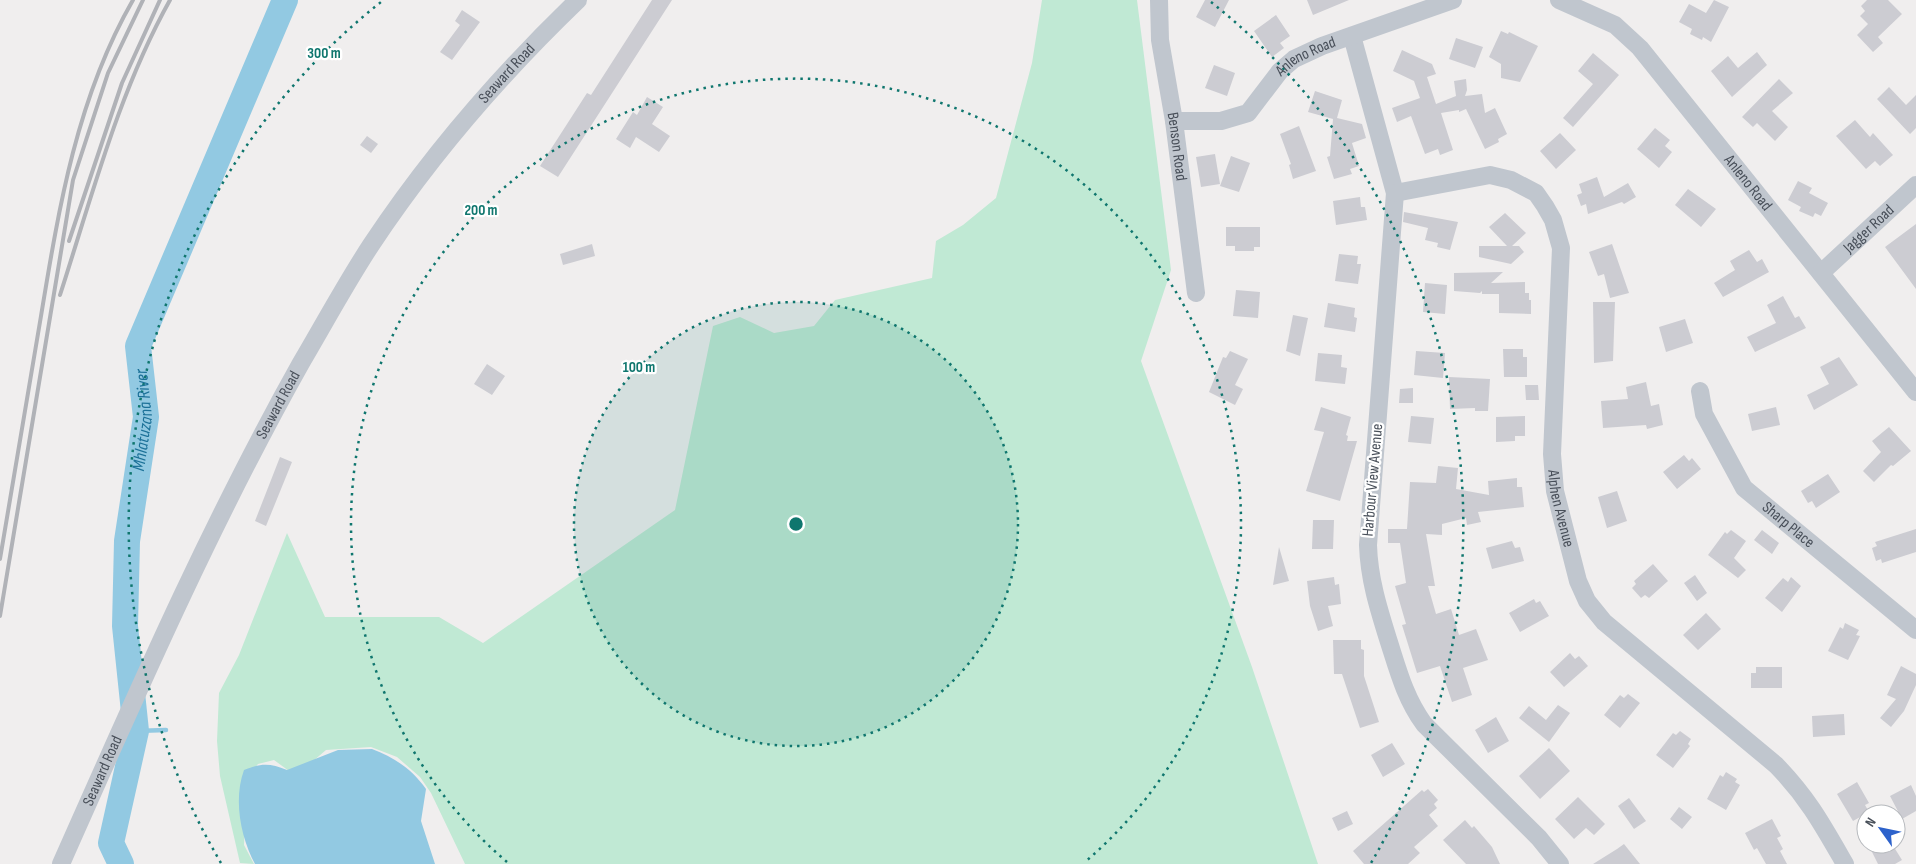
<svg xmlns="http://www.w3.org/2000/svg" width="1916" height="864" font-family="'Sofia Sans Condensed',sans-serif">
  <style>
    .green { fill: #c0e9d4 }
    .water { fill: #92c9e2 }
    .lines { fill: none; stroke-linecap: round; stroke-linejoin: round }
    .stream { stroke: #92c9e2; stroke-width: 4.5 }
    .river { stroke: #92c9e2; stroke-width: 26 }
    .building { fill: #ccccd2 }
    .minor { stroke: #c0c6ce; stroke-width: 18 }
    .rail { stroke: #b0b2b7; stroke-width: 4 }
    .ring { fill: none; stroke: #0f766e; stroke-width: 2.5; stroke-dasharray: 2.5 5 }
    .labels { text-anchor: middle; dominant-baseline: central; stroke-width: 4.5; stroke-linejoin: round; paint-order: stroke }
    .street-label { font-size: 16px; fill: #484f59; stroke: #fff }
    .water-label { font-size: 18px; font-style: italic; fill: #1c7198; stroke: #fff }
    .centre { fill: #0f766e; stroke: #fff; stroke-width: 2.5 }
    .ring-label { font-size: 15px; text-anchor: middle; font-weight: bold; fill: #0f766e; stroke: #fff; stroke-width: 4.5; stroke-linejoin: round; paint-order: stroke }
  </style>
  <rect width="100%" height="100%" fill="#f0eeee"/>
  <!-- green -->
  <path class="green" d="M1042 0H1137L1171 270 1141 361 1252 667 1318 864H465L431 793 420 777 397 757 371 747 326 750 305 768 289 771 274 760 258 764 247 777 244 845 254 864 240 863 220 776 217 741 219 693 239 655 287 533 325 617H439L483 643 675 510 713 326 740 317 774 333 814 326 835 300 932 278 936 241 963 225 996 198 1032 63Z"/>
  <!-- water -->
  <path class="water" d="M372 749C395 758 412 769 426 789L421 821 435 864H255C241 838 233 800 244 770 261 763 270 763 287 770L338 750Z"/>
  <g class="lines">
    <!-- stream -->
    <path class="stream" d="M136 731 166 730"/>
    <!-- river -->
    <path class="river" id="s1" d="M121 864 111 843 136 731 125 626 127 541 146 417 138 346 285 0"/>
  </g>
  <!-- building -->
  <path class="building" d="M652 0H672L558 177 540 166 587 93 591 95Z
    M1205 0H1229L1215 27 1196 17Z
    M1307 0H1349L1313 15Z
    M1714 0 1729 7 1711 42 1703 37 1702 40 1690 34 1692 29 1679 22 1689 4 1706 13Z
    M1867 0H1888L1902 14 1878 37 1883 43 1873 52 1857 35 1868 24 1860 16 1865 11 1861 6Z
    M462 10 480 22 452 60 440 52 460 25 455 21Z
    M1276 15 1290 36 1280 43 1284 48 1272 57 1254 31Z
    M1501 31 1508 34 1509 32 1538 46 1520 82 1501 78V64L1489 57Z
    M1456 38 1483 47 1475 68 1449 59Z
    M1402 50 1432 64 1436 74 1427 77 1436 104 1456 96 1454 81 1466 79 1467 90 1465 96 1482 94 1485 113 1495 108 1507 134 1498 139 1499 142 1485 149 1466 109 1459 112V110L1441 113 1453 150 1440 155 1438 149 1425 154 1411 116 1397 122 1392 108 1420 98 1414 81 1393 71Z
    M1757 52 1767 65 1732 97 1711 71 1728 56 1738 68Z
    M1593 53 1619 75 1573 127 1563 118 1593 84 1578 71Z
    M1214 65 1235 73 1227 96 1205 88Z
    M1779 79 1793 93 1772 111 1788 127 1775 141 1757 123 1753 127 1742 117Z
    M1889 87 1906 105 1916 95V128L1910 134 1877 99Z
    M1315 91 1342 100 1337 118 1362 124 1366 138 1352 143 1359 166 1350 169 1352 174 1334 179 1327 157 1330 156 1333 119 1308 112Z
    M647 97 663 107 652 124 670 136 659 152 636 137 630 148 616 139 633 112 637 115Z
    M1855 120 1870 137 1873 133 1893 155 1880 166 1875 161 1866 169 1836 136Z
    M1299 126 1316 171 1293 179 1289 165 1291 164 1280 134Z
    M1655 128 1670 140 1665 146 1672 152 1659 168 1637 149Z
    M1560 133 1576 150 1556 169 1540 151Z
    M367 136 378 144 371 153 360 145Z
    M1215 154 1220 184 1201 187 1196 157Z
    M1231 156 1250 163 1239 192 1220 186Z
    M1597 177 1604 197 1628 183 1636 197 1624 204 1622 202 1588 214 1586 204 1581 206 1577 195 1582 193 1579 184Z
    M1798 181 1812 188 1809 193 1828 203 1821 216 1815 213 1813 217 1799 211 1801 207 1788 200Z
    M1688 189 1716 209 1701 227 1675 205Z
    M1360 197 1361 207H1365L1367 220 1336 225 1333 201Z
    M1404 212 1458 222 1450 250 1437 247 1438 243 1425 240 1428 228 1403 222Z
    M1505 213 1526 233 1512 246H1519L1524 252 1511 264 1479 257V246H1507L1489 227Z
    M1916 224V289L1885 247Z
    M1226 227H1260V247H1254V251H1235V246H1226Z
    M592 244 595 256 563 265 560 254Z
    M1612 244 1629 293 1610 298 1604 274 1598 276 1589 252Z
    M1749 250 1757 262 1762 259 1769 272 1723 297 1714 283 1735 270 1730 261Z
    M1339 254 1358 256 1357 264H1361L1358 284 1335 281Z
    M1503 272 1491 283 1525 282V293H1529V300H1531V314L1499 313V294H1482V291L1480 293 1454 291V273Z
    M1425 283 1447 285 1445 314 1423 312Z
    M1236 290 1260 292 1258 318 1233 316Z
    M1783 296 1795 318 1799 316 1806 328 1755 352 1747 337 1776 323 1767 305Z
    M1593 302H1615L1613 361 1594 363Z
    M1328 303 1355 308 1354 317 1357 318 1355 332 1324 327Z
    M1293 315 1308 318 1300 356 1286 351Z
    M1685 319 1693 343 1666 352 1659 327Z
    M1503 349H1523V357H1527V377H1504Z
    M1230 351 1248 359 1235 385 1243 389 1235 405 1209 392 1223 357 1226 358Z
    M1416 351 1445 353 1443 378 1414 375Z
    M1318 353 1342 355 1341 367 1347 368 1345 384 1315 381Z
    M1839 357 1858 385 1814 410 1807 395 1829 384 1820 367Z
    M487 364 505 376 492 395 474 384Z
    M1449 377 1490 379 1488 411H1475V408L1450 409Z
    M1646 382 1651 406 1659 404 1663 425 1647 429 1646 425 1603 428 1601 401 1628 399 1626 387Z
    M1525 385H1538L1539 400H1526Z
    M1413 388V403H1399L1400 389Z
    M1321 407 1351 417 1346 435 1348 436 1347 441H1357L1340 501 1306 491 1324 432 1314 430Z
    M1776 407 1780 425 1752 431 1748 414Z
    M1411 416 1434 418 1431 444 1408 442Z
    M1525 416V436H1515V441L1496 442V417Z
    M1889 427 1911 451 1893 466 1891 465 1874 482 1863 471 1881 452 1872 441Z
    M1684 455 1689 461 1692 458 1701 469 1677 489 1663 472Z
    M280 457 292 462 266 526 255 521Z
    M1438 466 1458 468 1456 489 1489 495 1488 481 1517 478V487H1522L1524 507 1478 512 1481 522 1467 525 1466 518 1442 524V535L1426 534 1435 586H1428L1436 614 1451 609 1459 635 1476 629 1488 660 1463 668 1472 695 1452 702 1440 666 1417 673 1402 625 1406 624 1395 586 1406 583 1400 543H1388V529H1407L1410 482 1436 483Z
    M1828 474 1840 492 1816 508 1812 501 1808 503 1801 491Z
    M1617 491 1627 521 1607 528 1598 497Z
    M1313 520H1334L1333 549H1312Z
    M1916 529V552L1882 563 1881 559 1876 561 1872 548 1877 546 1875 542Z
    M1731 530 1746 541 1734 558 1746 570 1738 578 1708 555 1725 532 1727 534Z
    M1762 530 1779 543 1772 554 1754 540Z
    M1512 541 1515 548 1520 547 1524 561 1492 569 1486 548Z
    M1279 547 1289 581 1273 585Z
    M1653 564 1668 581 1649 598 1645 595 1641 598 1632 588 1636 584 1634 581Z
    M1695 575 1707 593 1697 601 1684 583Z
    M1334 577 1335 585 1339 584 1341 604 1328 606 1333 626 1318 631 1310 606 1307 581Z
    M1791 577 1801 586 1782 612 1765 598 1783 578 1788 582Z
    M1534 599 1536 603 1540 601 1549 616 1520 632 1509 613Z
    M1706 613 1721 629 1698 650 1683 635Z
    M1845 623 1859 630 1856 635 1860 636 1848 660 1828 651 1840 627 1843 629Z
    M1333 640H1361V649L1364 650V676L1379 722 1360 728 1342 674H1334Z
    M1570 653 1575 659 1579 656 1588 666 1564 687 1550 672Z
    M1901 666 1916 674V685L1904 711 1891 727 1880 718 1896 699 1887 695Z
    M1756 667H1782V688H1751V673H1756Z
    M1628 694 1640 703 1620 728 1604 715 1620 695 1624 698Z
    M1558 705 1570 713 1549 742 1519 718 1529 706 1546 720Z
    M1844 714 1845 735 1813 737 1812 716Z
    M1496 717 1509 741 1488 753 1475 730Z
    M1680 731 1691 739 1688 744 1690 746 1673 768 1656 755 1673 733 1676 735Z
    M1392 743 1405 764 1383 777 1371 755Z
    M1549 748 1570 771 1540 799 1519 776Z
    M1726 772 1737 779 1735 782 1740 785 1726 810 1707 799 1720 775 1723 777Z
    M1857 782 1869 803 1865 805 1869 812 1853 821 1837 794Z
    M1911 785 1916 796V811L1902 819 1890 796Z
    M1428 789 1438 800 1434 804 1437 808 1429 815 1438 826 1414 847 1420 853 1408 864H1364L1353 851 1422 790 1424 792Z
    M1578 797 1605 824 1594 835 1586 828 1574 839 1555 819Z
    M1629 798 1646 821 1634 829 1618 806Z
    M1679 807 1692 817 1682 829 1670 819Z
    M1347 811 1353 824 1338 831 1332 818Z
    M1772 819 1781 836 1777 838 1783 849 1780 851 1787 864H1766L1757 848 1754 850 1745 833Z
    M1465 820 1472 828 1474 826 1492 847 1500 864H1466L1443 840Z
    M1624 844 1640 864H1593L1617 849Z
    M1868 844H1892L1902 860 1895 864H1878Z"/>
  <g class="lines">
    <!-- minor -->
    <g class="minor">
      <path id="s2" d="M1159 0 1160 40 1174 121 1196 293"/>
      <path id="s3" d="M1559 0 1615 25 1640 48 1916 392"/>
      <path d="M1352 36 1395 193 1368 545C1369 578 1378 607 1388 639 1398 670 1405 698 1424 724L1539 838 1560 864"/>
      <path id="s4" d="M1174 121H1221L1248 113 1280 71 1294 59 1322 46 1453 0"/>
      <path id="s5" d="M1395 193 1490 175 1511 180 1536 193 1545 206 1553 220 1561 248 1552 454 1555 491 1578 581 1587 601 1604 622 1776 765C1808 798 1822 824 1845 864"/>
      <path id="s6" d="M1821 273 1916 185"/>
      <path id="s7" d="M1700 391 1704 414 1744 488 1916 630"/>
      <path id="s8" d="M61 864C136 695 210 525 301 363 324 324 346 283 371 245 430 156 501 74 578 0"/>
    </g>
    <!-- rail -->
    <path class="rail" d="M69 241 122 83 160 0
      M60 295C92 196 119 91 170 0
      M0 559C14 478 28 397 41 316 59 207 77 97 133 0
      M0 616 73 180 108 73 143 0"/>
  </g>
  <!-- distance rings -->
  <circle cx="796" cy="524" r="222" fill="#0f766e" fill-opacity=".12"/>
  <g class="ring">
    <circle cx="796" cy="524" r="222"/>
    <path d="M507 862A445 445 0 1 1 1085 862"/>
    <path d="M221 863A667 667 0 0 1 381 2M1211 2A667 667 0 0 1 1371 863"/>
  </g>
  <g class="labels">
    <!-- street labels -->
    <g class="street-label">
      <text stroke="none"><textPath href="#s4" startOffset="158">Anleno Road</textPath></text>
      <text stroke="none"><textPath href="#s8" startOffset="912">Seaward Road</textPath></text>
      <text stroke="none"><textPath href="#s2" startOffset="148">Benson Road</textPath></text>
      <text stroke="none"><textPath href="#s3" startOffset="268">Anleno Road</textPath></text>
      <text stroke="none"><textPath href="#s6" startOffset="65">Jagger Road</textPath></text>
      <text stroke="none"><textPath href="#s8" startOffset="508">Seaward Road</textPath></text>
      <text transform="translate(1373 480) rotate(-85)">Harbour View Avenue</text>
      <text stroke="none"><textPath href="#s5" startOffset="469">Alphen Avenue</textPath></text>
      <text stroke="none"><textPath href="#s7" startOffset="165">Sharp Place</textPath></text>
      <text stroke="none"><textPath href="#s8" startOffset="102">Seaward Road</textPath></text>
    </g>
    <!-- water labels -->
    <g class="water-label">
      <text stroke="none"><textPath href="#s1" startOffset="451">Mhlatuzana River</textPath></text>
    </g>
  </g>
  <circle cx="796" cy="524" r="8" class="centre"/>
  <g class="ring-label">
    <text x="324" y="58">300 m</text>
    <text x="481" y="215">200 m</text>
    <text x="639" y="372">100 m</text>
  </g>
  <!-- north arrow -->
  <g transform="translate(1881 829) rotate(303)"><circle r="24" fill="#ffffff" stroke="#b6b9bd"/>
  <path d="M0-4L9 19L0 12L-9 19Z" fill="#2d62cb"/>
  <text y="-8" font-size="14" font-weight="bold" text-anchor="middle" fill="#484f59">N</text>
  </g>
</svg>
